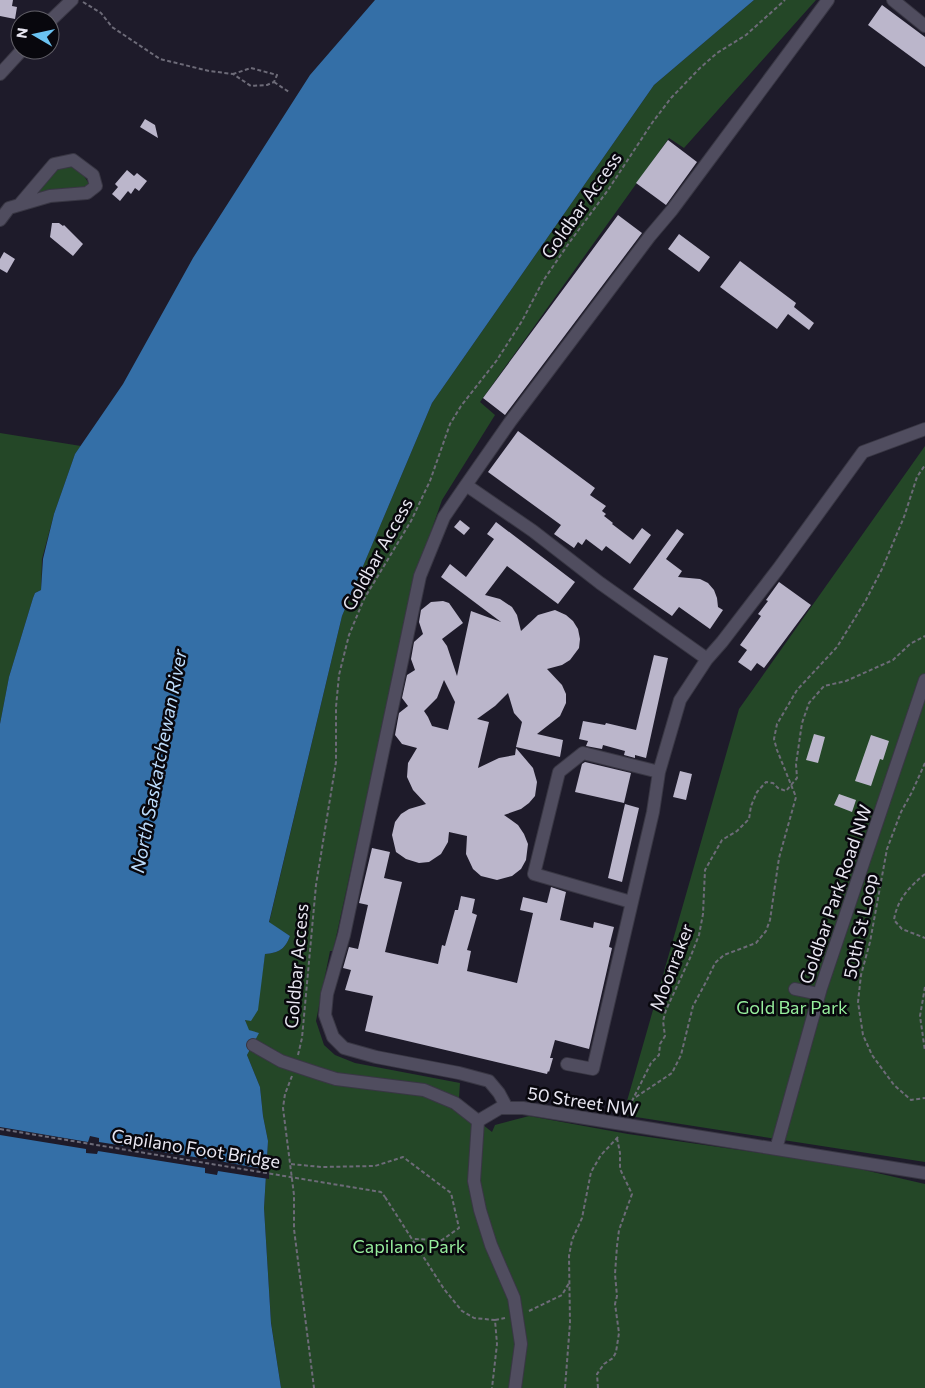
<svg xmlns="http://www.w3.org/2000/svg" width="925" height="1388" font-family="Commissioner,sans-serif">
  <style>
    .green { fill: #244727 }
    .water { fill: #346fa7 }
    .pier { fill: #1e1b2a }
    .building { fill: #bbb6cb; fill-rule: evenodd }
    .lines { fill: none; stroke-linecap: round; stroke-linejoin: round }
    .minor-casing { stroke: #393744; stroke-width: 14 }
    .path { stroke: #6d6b78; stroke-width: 2; stroke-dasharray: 4 2.5; stroke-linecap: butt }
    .minor { stroke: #504d5f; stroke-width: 12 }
    .path-bridge { stroke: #6d6b78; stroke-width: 2; stroke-dasharray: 4 2.5; stroke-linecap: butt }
    .labels { text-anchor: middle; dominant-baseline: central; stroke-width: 5; stroke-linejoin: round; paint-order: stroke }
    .street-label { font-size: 18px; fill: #e8e6f1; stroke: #08070d }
    .park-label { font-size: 18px; fill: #97ee9d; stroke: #08070d }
    .water-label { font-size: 19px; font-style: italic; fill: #bddcfc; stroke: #08070d }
  </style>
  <rect width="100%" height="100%" fill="#1e1b2a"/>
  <!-- green -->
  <path class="green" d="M754 0H816L684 148 669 138 480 402 495 415 442 500 415 577 333 951H330L316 1021 324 1045 335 1055 355 1063 460 1083 459 1098 467 1104 478 1121 492 1132 495 1125 529 1116 628 1134 838 1164 925 1184V1388H281L271 1322 264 1208 268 1141 263 1116 260 1087 247 1055 258 1033 248 1030 245 1019 260 988 265 954C279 953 285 949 290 936L269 923 342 616 432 403 654 85Z
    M71 165 81 171 89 184 86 187 31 195 55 169Z
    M0 433 81 446 75 454 54 514 42 559 41 590 35 593 33 598 9 677 0 724Z
    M925 446V1162L623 1115 739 709Z"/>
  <!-- water -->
  <path class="water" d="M375 0H754L654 85 432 403 342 616 269 922 290 936C285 949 279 953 265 954L258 1010 251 1021 245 1020 249 1030 259 1033 247 1055 260 1087 263 1116 268 1141 264 1208 271 1323 281 1388H0V724L9 677 33 598 35 593 41 590 43 559 54 514 75 454 123 384 193 258 310 75Z"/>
  <!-- pier -->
  <path class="pier" d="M0 1127 88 1142 90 1136 99 1138V1142L207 1159 208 1155 219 1157V1161L269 1170V1179L218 1171 217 1175 205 1173V1168L98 1151 97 1154 86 1153V1149L0 1135Z"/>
  <!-- building -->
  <path class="building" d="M0 0H13L12 6 17 7 15 19 0 16Z
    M882 5 925 37V67L868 25Z
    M145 119 155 125 158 138 140 127Z
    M668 140 697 162 666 205 636 183Z
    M127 170 134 176 137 173 147 181 139 191 135 188 131 194 128 191 120 201 112 194 118 187 115 184Z
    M618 215 642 233 505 415 483 398Z
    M52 223H59L63 226 64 225 83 244 73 256 50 237Z
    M679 234 710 257 699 272 668 249Z
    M4 252 15 259 7 273 0 269V259Z
    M740 261 796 303 794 307 814 323 809 330 788 314 777 329 720 287Z
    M518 431 595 488 590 495 606 506 602 511 606 514 604 516 613 523 612 524 633 540 642 528 651 535 630 564 606 546 602 551 586 539 582 545 578 542 574 548 554 534 561 525 488 472Z
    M460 520 470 528 464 535 454 527Z
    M496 522 575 582 558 604 507 566 485 595 500 599 512 607 517 615 521 631 538 615 555 610 566 615 573 621 578 629 580 639 579 648 570 660 562 665 547 669 562 685 566 694V703L560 716 537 734 563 740 560 757 516 747 522 722 514 713 508 693 495 706 477 719 489 722 478 768 499 758 515 755 516 748 533 768 537 782 535 796 529 803 521 809 504 815 518 825 524 834 528 844 526 860 521 869 512 876 497 880 481 876 473 869 466 854 467 836 449 832 448 842 441 854 429 862 419 863 406 859 396 852 392 835 395 822 401 814 409 809 426 804 413 790 407 777 408 763 417 748 402 744 395 735 399 713 408 706 402 698 407 675 415 670 411 659 414 642 423 634 419 622 421 610 431 602 443 601 449 603 463 623 442 639 447 646 457 676 471 611 501 622 441 577 450 564 466 577 494 539 487 534ZM444 680 455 702 448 730 432 726 428 717 424 711 437 698Z
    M677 529 684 534 666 559 682 571 678 577 700 579 708 583 714 590 717 598 718 607 723 610 710 629 679 607 672 616 633 589Z
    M779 582 811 605 764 668 757 663 751 671 738 662 747 650 740 645 761 616 758 614 768 601 766 600Z
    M654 655 668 658 646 758 635 755V758L624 755 625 751 603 745 602 749 586 746 588 741 579 739 583 721 605 725 606 723 636 730Z
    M814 734 825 737 818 763 806 760Z
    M871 735 889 741 883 760 880 759 871 786 855 781Z
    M585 762 631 773 624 803 575 792 582 764Z
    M680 771 692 774 686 800 673 797Z
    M839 794 856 800 852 812 834 805Z
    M625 804 639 808 622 882 608 878Z
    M372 848 390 852 384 878 402 882 385 952 438 964 442 945 445 946 455 910H458L461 896 475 899 472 913 477 915 467 950 471 951 467 971 517 983 533 913 520 910 523 897 547 903 551 887 566 892 560 920 593 928 594 922 614 927 609 947 612 948 589 1049 555 1040 550 1058H553L549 1072 548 1071 547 1074 365 1031 373 996 345 990 351 970 343 968 349 947 358 949 368 905 359 903Z"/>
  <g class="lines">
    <!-- minor casing -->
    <g class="minor-casing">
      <path id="minor" d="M893 0 925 26
        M50 21 72 0
        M0 74 22 50
        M0 220 9 208 50 196 87 193 96 186 93 175 73 160 54 164 20 204
        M466 485 510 422 650 236 672 210 828 0
        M631 902 534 874 559 772 583 753 659 772
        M795 989 819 994
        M253 1045 281 1061 317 1073 336 1079 424 1090 455 1103 478 1121
        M567 1064 593 1069 653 812 659 772 680 700 707 659 722 642 778 569 863 452 925 429
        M507 1108 499 1093 489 1081 459 1073 376 1057 344 1048 333 1037 325 1015 327 994 344 935 420 576 444 517 466 485 533 531 600 583 707 659
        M478 1121 500 1108H523L925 1173
        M478 1121 474 1181 480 1210 491 1245 514 1298 521 1344 515 1388
        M776 1149 821 988 925 680"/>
    </g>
    <!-- path -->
    <path class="path" d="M83 2 101 13 112 27 160 59 209 71 233 74 251 86 267 85 274 82 277 75 251 68 233 74
      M274 82 289 92
      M925 763 912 792 901 812 887 849 870 942 861 975 858 1002 863 1035 872 1055 894 1085 911 1100 925 1098
      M925 874C909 887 897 900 894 920L902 929 925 938
      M925 987 920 1016 925 1051
      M298 1055 302 1038 316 885 336 762V707L339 675 349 635 364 599 411 521 430 481 450 424 461 406 497 360 522 321 543 281 569 243 608 190 652 123 671 98 700 68 717 53 746 35 785 0
      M292 1076 285 1094 283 1108 294 1195V1229L314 1388
      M636 1097 672 1073 681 1055 693 1006 706 982 715 963 724 955 756 943 766 931 770 920 779 858 796 797 777 750 774 739 777 724 797 690 837 647 866 600 883 567 904 517 917 477 925 465
      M626 1113 651 1063 659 1055 660 1044 665 1036 663 1021 666 1010 690 958 699 935 703 914 705 870 722 840 737 831 749 819 751 806 757 792 766 782 773 783 778 788 786 791 797 778 796 764 802 723 809 703 824 686 846 681 893 660 910 644 925 636
      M291 1164 321 1167 375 1166 403 1157 451 1193 459 1228 442 1240 413 1239
      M385 1197 444 1289 462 1311 474 1318 495 1320 497 1344 492 1388
      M529 1311 562 1295 569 1283
      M495 1320 505 1318
      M565 1388 570 1323 569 1256 572 1240 582 1218 591 1172 601 1155 619 1136
      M598 1388 597 1374 604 1364 613 1358 616 1352 619 1333 615 1304 617 1296 615 1274 617 1246 619 1230 632 1194 620 1169V1153L617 1138"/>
    <!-- minor -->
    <use href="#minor" class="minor"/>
    <!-- path-bridge -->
    <path class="path-bridge" d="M0 1129 381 1192 385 1197"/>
  </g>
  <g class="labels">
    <!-- street labels -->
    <g class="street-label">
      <text transform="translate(581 205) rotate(-55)">Goldbar Access</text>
      <text transform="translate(377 554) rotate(-61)">Goldbar Access</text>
      <text transform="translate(835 894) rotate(-71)">Goldbar Park Road NW</text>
      <text transform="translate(860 926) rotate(-78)">50th St Loop</text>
      <text transform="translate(296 966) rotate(-85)">Goldbar Access</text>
      <text transform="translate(671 967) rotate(-69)">Moonraker</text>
      <text transform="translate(583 1101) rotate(9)">50 Street NW</text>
      <text transform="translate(196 1148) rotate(9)">Capilano Foot Bridge</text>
    </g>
    <!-- park labels -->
    <g class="park-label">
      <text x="792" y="1007">Gold Bar Park</text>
      <text x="409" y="1246">Capilano Park</text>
    </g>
    <!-- water labels -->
    <g class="water-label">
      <text transform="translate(158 761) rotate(-79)">North Saskatchewan River</text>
    </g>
  </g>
  <!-- north arrow -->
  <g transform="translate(35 35) rotate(279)"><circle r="24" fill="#08070d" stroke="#626068"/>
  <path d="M0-4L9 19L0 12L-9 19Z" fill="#6bc3f2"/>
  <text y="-8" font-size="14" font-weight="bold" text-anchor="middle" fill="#e8e6f1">N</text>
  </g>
</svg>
